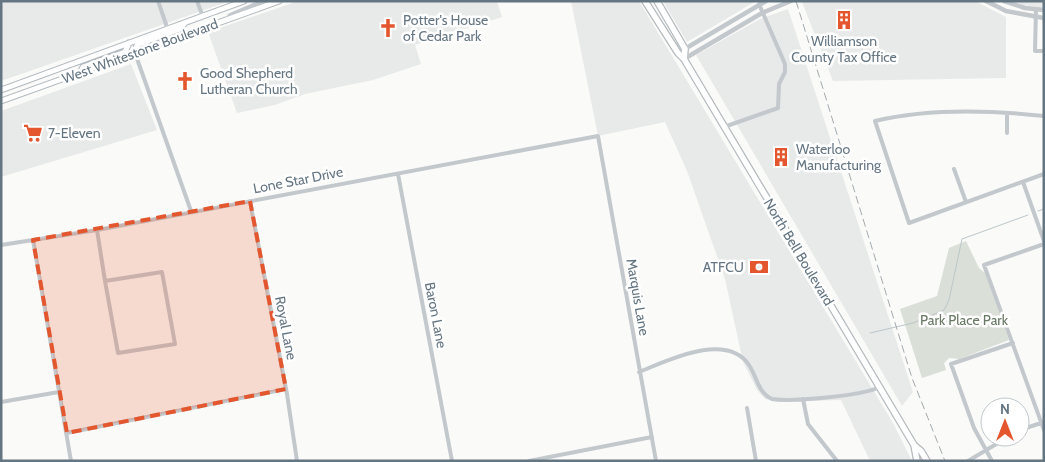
<svg xmlns="http://www.w3.org/2000/svg" width="1045" height="462" font-family="Cabin,sans-serif">
  <style>
    .built { fill: #e8e9e9 }
    .green { fill: #dadfd7 }
    .lines { fill: none; stroke-linecap: round; stroke-linejoin: round }
    .stream { stroke: #bbc7cb; stroke-width: 1 }
    .secondary-casing { stroke: #b3babf; stroke-width: 7 }
    .primary-casing { stroke: #b5babe; stroke-width: 8 }
    .minor { stroke: #c3c8cc; stroke-width: 4 }
    .tertiary { stroke: #c3c8cc; stroke-width: 4.5 }
    .secondary { stroke: #fff; stroke-width: 5 }
    .primary { stroke: #fff; stroke-width: 5.5 }
    .rail { stroke: #a2aab0; stroke-width: 1; stroke-dasharray: 8 4; stroke-linecap: butt }
    .marked { fill: #e4572e; fill-opacity: 0.2; stroke: #e4572e; stroke-width: 4; stroke-dasharray: 10 6; stroke-linejoin: round }
    .labels { text-anchor: middle; dominant-baseline: central; stroke-width: 5; stroke-linejoin: round; paint-order: stroke }
    .poi-label { font-size: 14px; fill: #657683; stroke: #fff; text-anchor: start }
    .street-label { font-size: 14px; fill: #657683; stroke: #fff }
    .park-label { font-size: 14px; fill: #687a64; stroke: #fff }
  </style>
  <rect width="100%" height="100%" fill="#fafaf8"/>
  <!-- built -->
  <path class="built" d="M1 1 120 2 230 1 4 80 1 79Z
    M298 1H497L502 17 415 45 421 64 373 80 305 94 275 105 237 113 208 32Z
    M571 1H639L893 423 912 461H870L841 400 777 402 765 399 757 390 743 362 725 279 687 171 665 122 598 136Z
    M663 1H756L687 42Z
    M975 1 1006 17V78L833 81 802 2Z
    M1013 1H1044V8L1023 5Z
    M788 9 913 392 902 406 696 55 760 19Z
    M131 64 157 130 1 177V111Z"/>
  <!-- green -->
  <path class="green" d="M966 241 979 268 985 273 1009 340 959 359 949 358 944 363 946 370 922 378 900 309 937 296 949 248Z"/>
  <g class="lines">
    <!-- stream -->
    <path class="stream" d="M1038 211 1044 209
      M870 333 913 323 944 310 949 300 962 239 1028 215"/>
    <!-- secondary casing -->
    <g class="secondary-casing">
      <path id="secondary" d="M135 53 137 45 180 29 184 24
        M80 73 83 67 125 52 129 43
        M1 90 244 1
        M1 101 279 1"/>
    </g>
    <!-- primary casing -->
    <g class="primary-casing">
      <path id="primary" d="M645 1 678 53 684 59 914 445 921 451 927 461
        M657 1 685 49 684 59
        M914 445 917 461"/>
    </g>
    <!-- minor -->
    <path class="minor" d="M158 1 168 30
      M197 1 203 17
      M1036 9 1035 51H1044
      M226 20 230 15 263 1
      M135 53 191 211
      M1007 113V133
      M1044 116C989 110 929 108 875 121L909 223 1044 174
      M724 127 778 108 779 84 785 72V64L759 4
      M954 169 966 202
      M398 174 452 461
      M1023 182 1044 241
      M250 201 287 394 297 461
      M97 230 105 281
      M33 240 71 461
      M1044 244 984 265 1044 430
      M1 245 97 230 598 136 656 461
      M162 272 175 344 118 353 105 281Z
      M639 372C667 361 726 331 749 365 757 377 758 393 772 399 793 402 861 396 880 387
      M803 399 808 424 837 461
      M1 402 59 392
      M747 408 756 461
      M1020 430 1044 422
      M67 433 286 389
      M529 461 652 437
      M968 461 1008 437
      M992 461 974 428 951 364 1013 343"/>
    <!-- tertiary -->
    <path class="tertiary" d="M986 1 1006 11 1044 18
      M1004 1 1025 8 1044 10
      M683 50 766 1
      M684 59 762 13 791 1"/>
    <!-- secondary -->
    <use href="#secondary" class="secondary"/>
    <!-- primary -->
    <use href="#primary" class="primary"/>
    <!-- rail -->
    <path class="rail" d="M796 1 912 378 945 461"/>
  </g>
  <!-- marked area -->
  <path class="marked" d="M250 201 286 389 67 433 33 240Z"/>
  <!-- icons -->
  <defs>
    <g id="building-bare" transform="scale(1.5)"><path d="M-4-6H4V6H1V3H-1V6H-4ZM-2.5-4.3h1.7v1.8h-1.7ZM.8-4.3h1.7v1.8H.8ZM-2.5-1h1.7V.8h-1.7ZM.8-1h1.7V.8H.8Z" fill="#e4572e" stroke="#fff" stroke-width="2.5" paint-order="stroke"/></g>
    <g id="church-bare" transform="scale(1.5)"><path d="M-1.2-6h2.4v3.5h3.3v2.4h-3.3V6h-2.4V-.1h-3.3v-2.4h3.3Z" fill="#e4572e" stroke="#fff" stroke-width="2.5" paint-order="stroke"/></g>
    <g id="supermarket-bare" transform="scale(1.5)"><path d="M-6-5.5h2.5l.6 2H6L4.5 2H-2.5L-4.4-4H-6ZM-1.5 3.2a1.3 1.3 0 1 0 .1 0ZM3 3.2a1.3 1.3 0 1 0 .1 0Z" fill="#e4572e" stroke="#fff" stroke-width="2.5" paint-order="stroke"/></g>
    <g id="bank-bare" transform="scale(1.5)"><path d="M-6-4H6V4H-6ZM0-2.3a2.3 2.3 0 1 0 0 4.6a2.3 2.3 0 1 0 0-4.6Z" fill="#e4572e" stroke="#fff" stroke-width="2.5" paint-order="stroke"/></g>
  </defs>
  <g fill-rule="evenodd">
    <use href="#building-bare" x="844" y="20"/>
    <use href="#church-bare" x="388" y="28"/>
    <use href="#church-bare" x="185" y="81"/>
    <use href="#supermarket-bare" x="33" y="133"/>
    <use href="#building-bare" x="781" y="157"/>
    <use href="#bank-bare" x="759" y="267"/>
  </g>
  <g class="labels">
    <!-- poi labels -->
    <g class="poi-label">
      <text x="403" y="20">Potter's House<tspan x="403" dy="16">of Cedar Park</tspan></text>
      <text x="844" y="41" text-anchor="middle">Williamson<tspan x="844" dy="16">County Tax Office</tspan></text>
      <text x="200" y="73">Good Shepherd<tspan x="200" dy="16">Lutheran Church</tspan></text>
      <text x="48" y="133">7-Eleven</text>
      <text x="796" y="149">Waterloo<tspan x="796" dy="16">Manufacturing</tspan></text>
      <text x="744" y="267" text-anchor="end">ATFCU</text>
    </g>
    <!-- street labels -->
    <g class="street-label">
      <text transform="translate(140 51) rotate(-20)">West Whitestone Boulevard</text>
      <text transform="translate(298 180) rotate(-11)">Lone Star Drive</text>
      <text transform="translate(799 252) rotate(59)">North Bell Boulevard</text>
      <text transform="translate(638 297) rotate(80)">Marquis Lane</text>
      <text transform="translate(436 315) rotate(79)">Baron Lane</text>
      <text transform="translate(286 328) rotate(79)">Royal Lane</text>
    </g>
    <!-- park labels -->
    <g class="park-label">
      <text x="964" y="320">Park Place Park</text>
    </g>
  </g>
  <!-- border -->
  <rect width="1045" height="462" fill="none" stroke="#657683" stroke-width="5"/>
  <!-- north arrow -->
  <g transform="translate(1005 422)"><circle r="24" fill="#ffffff" stroke="#c1c8cd"/>
  <path d="M0-4L9 19L0 12L-9 19Z" fill="#e4572e"/>
  <text y="-8" font-size="14" font-weight="bold" text-anchor="middle" fill="#657683">N</text>
  </g>
</svg>
